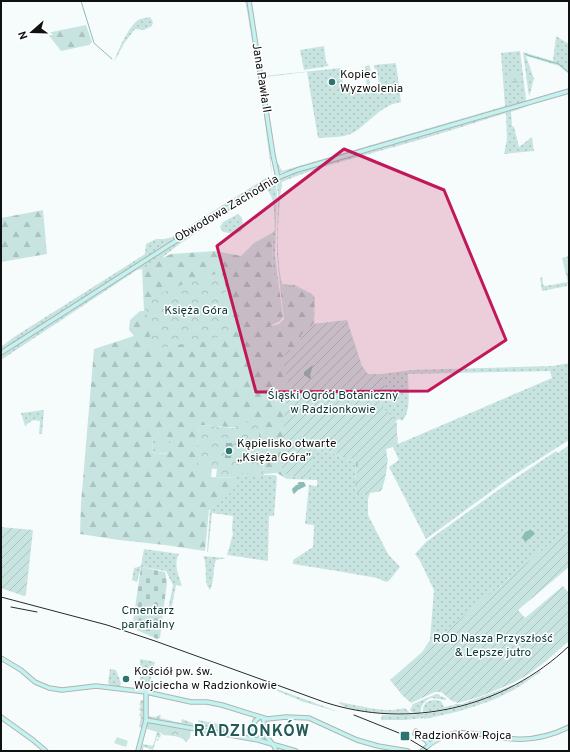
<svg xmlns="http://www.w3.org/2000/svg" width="570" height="752" font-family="Overpass,sans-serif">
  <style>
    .grass { fill: url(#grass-dots); fill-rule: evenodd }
    .forest { fill: url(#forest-firs); fill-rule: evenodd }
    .wetland { fill: url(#wetland-marsh) }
    .cemetery { fill: url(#cemetery-stones) }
    .park { fill: url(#park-crowns) }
    .garden { fill: url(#garden-furrows) }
    .pitch { fill: #c8e4e1 }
    .water { fill: #8dbcb7 }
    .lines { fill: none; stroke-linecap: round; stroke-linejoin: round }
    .stream { stroke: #8dbcb7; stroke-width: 1 }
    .secondary-casing { stroke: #afb5b4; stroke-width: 5.5 }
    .secondary { stroke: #c3f3f0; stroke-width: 3.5 }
    .rail { stroke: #282929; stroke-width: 1 }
    .marked { fill: #c2185b; fill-opacity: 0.2; stroke: #c2185b; stroke-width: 3; stroke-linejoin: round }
    .poi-dot { fill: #2c746e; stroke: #fff; stroke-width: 1.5 }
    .labels { text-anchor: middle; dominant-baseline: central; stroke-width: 3; stroke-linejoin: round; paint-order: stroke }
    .poi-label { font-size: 12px; fill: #101111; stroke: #fff; text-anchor: start }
    .street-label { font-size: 12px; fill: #101111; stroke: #fff }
    .park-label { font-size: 12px; fill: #0a3734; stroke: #fff }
    .district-label { font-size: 16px; font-weight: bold; letter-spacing: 1px; fill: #225c57; stroke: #fff }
  </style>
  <defs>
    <pattern id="grass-dots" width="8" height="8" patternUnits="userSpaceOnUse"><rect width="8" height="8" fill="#c8e4e1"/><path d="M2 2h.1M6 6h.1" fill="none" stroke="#abc3c0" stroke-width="1.8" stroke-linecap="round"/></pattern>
    <pattern id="forest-firs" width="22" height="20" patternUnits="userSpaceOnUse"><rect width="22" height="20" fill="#c8e4e1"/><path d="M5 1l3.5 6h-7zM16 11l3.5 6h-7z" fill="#abc3c0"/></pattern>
    <pattern id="wetland-marsh" width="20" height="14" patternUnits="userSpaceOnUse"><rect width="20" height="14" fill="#c8e4e1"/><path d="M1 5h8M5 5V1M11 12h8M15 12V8" fill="none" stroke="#abc3c0"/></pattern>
    <pattern id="cemetery-stones" width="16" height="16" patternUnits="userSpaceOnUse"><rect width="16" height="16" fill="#c8e4e1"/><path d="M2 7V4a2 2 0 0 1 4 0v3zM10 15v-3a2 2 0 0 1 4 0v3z" fill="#abc3c0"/></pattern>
    <pattern id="park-crowns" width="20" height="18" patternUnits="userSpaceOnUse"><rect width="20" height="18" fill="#c8e4e1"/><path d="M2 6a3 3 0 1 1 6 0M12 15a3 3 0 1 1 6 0" fill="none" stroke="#abc3c0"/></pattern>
    <pattern id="garden-furrows" width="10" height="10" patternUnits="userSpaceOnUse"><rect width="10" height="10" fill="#c8e4e1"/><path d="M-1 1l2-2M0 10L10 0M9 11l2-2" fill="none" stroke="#abc3c0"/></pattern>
  </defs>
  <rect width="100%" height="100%" fill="#f6fcfb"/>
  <!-- grass -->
  <path class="grass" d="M244 1H247L270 150 272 176 263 108 246 4Z
    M150 17 153 22 152 26 144 30 135 29 125 42 114 62C117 52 130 23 140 19 143 18 147 18 150 17Z
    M556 36 569 44V74L559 66 526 56 534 79 529 97 523 52 553 61Z
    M324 46 326 62 329 66 304 70 300 50Z
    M520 51 526 99 525 102 288 171 280 173 277 170 263 79 264 76 341 68 344 92 367 89 365 66 369 65 371 71 369 72 370 86 373 85 377 87 379 84 377 70 374 68V65L396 63 401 102C381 105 369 123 353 133 343 138 329 137 318 138L307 72 265 77 264 79 276 160 282 171 505 106 501 53Z
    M527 105 528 106 511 112 512 126 514 127 519 147 532 137 534 151 504 154 507 139 506 113C465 126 424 139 383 150 349 160 314 168 282 182 278 215 275 252 282 284L295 285 310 293 314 296 315 300 314 323 316 335 360 365 368 374H382L412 370 553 366 569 363V440L511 477 426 539 389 467 399 460 393 447 386 449 312 336 314 305 310 294 295 286 280 287 277 253 278 193 277 186 273 181 303 170ZM550 371 552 378 398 444 396 421 399 419 402 421C412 412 408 386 408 374Z
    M266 178 269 180 1 351V347L14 337 142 256 145 254 146 244 156 239H165L172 237Z
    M271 183 276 186 277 193 275 255 279 287 273 272 272 233 275 230C274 218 276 199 267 190 237 204 209 225 181 243 168 252 153 268 137 270L1 360V354L251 194Z
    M238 214C244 218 243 224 242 231L235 234 223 232 220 227 223 222Z
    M542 277 543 284 545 286 568 282 567 286 542 291 540 278Z
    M44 410 42 434H39L40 421C31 419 32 421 25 426L21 413Z
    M166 433C177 447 169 458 153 452L152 441 155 437Z
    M569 445V528L422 652 430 640 434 590 420 561 415 554 426 542 508 483 556 451 558 453Z
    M314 449 324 450 356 462 355 481 356 493H370L368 499V515L388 554 400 567 389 581 386 582 377 578 337 571 293 564V560L313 547 314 525 305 524 309 485 317 486V480L287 479 295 476Z
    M236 475H275L277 477 274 516H269L268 561 227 555 233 534 232 529 233 516 212 513 208 552H207L210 509H213L236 478Z
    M144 549 179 554C173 565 179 575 182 586L176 585 171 611 168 610 173 585 166 571 141 567 137 582 132 580 134 568 141 566Z
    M203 556 226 558 216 560C212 570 215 581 210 590 202 581 209 567 203 556Z
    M140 659 155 662 148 689 140 688Z
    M110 669 116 670 121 683 120 687 110 686 108 683Z
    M540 671 541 672C532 677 524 684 515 689 487 705 455 713 424 719V718L405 720H381L382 715C439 718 492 702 540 671Z
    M516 684C487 699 456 709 423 712 422 701 432 698 441 701L444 707 454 705 455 704H462Z
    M277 689 339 712 304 702 277 691Z
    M436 694 440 695V696L446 698V700L431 698C425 700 420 706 421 713H413L410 710 413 704Z
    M141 700H144L145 714 143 728 139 727 141 717 139 716 141 711 139 710 141 705H139Z
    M338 702C360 705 382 714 405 708L410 713C396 714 346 713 338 702Z
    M159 715H161L160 718 181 723 182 719 193 723V726L148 719V716L156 717Z
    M198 720 229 726 228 732 199 726Z
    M157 732H159L161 735 160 738 157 737 156 739H159L157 743 158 741 156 740 153 750 144 747 142 751H141L143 744 153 746Z"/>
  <!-- forest -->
  <path class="forest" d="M86 25 92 42 89 45 61 51 47 33Z
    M43 210 47 254 1 262V218Z
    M272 233 273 272 279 287 283 317 280 321 268 327 279 324 284 319 280 287 295 286 310 294 313 297 314 305 312 336 388 459 384 482 381 491 370 493H356L355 481 356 462 324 450 314 449 295 476 287 479 277 473 264 474 263 455 260 452 258 429 199 425 197 451V466L212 468 211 477 236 478 233 491 213 509 209 510 205 551 165 545 119 540 80 534 81 503 94 349 134 336 129 330 130 320 140 311H144L142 269 162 258 171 254 215 251 241 256 254 243ZM166 434 171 443C169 455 164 456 153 452L152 441 155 437Z"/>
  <!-- wetland -->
  <path class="wetland" d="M513 71 520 78 516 85 511 82 509 78Z"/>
  <!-- cemetery -->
  <path class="cemetery" d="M141 567 165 572 167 582 160 638 157 639 132 628Z"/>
  <!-- park -->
  <path class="park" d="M569 256V282L568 283 562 258Z
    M223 272 233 334 173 346 152 349 144 300 191 281Z
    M237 422 258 423 260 452 263 455 264 476 236 475V478L216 477 217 469 197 467V451L199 425 235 428Z
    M149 722 191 730 190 738 186 742C181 735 170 736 163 735L161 733 147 729V724Z"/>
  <!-- garden -->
  <path class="garden" d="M347 320 362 366 368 374H382L386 395 382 406 396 421 397 425V440L392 446 386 449C389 463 386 478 381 491L370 493H356L358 461 326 450 315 448 311 470 306 477 292 476 283 472 281 462 285 411 286 410 287 402H285L288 379 284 366 285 353 300 344 301 335 312 325V324Z
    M1 527 33 530 26 594 24 596 1 588Z
    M569 528V567L518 610 525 618 563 586 569 593V641L546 661 529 674 513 683 479 697 458 703 452 701 441 692H435L411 703 403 696 390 680C449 629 508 578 569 528Z"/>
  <!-- pitch -->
  <path class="pitch" d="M248 432H256L255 441H248Z
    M157 436 167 437 168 445 165 453 156 451 155 444Z
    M243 443 253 444 252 473H242Z
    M117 737 128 741 126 747 114 743Z"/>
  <!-- water -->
  <path class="water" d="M313 365 310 375 311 378 310 379 304 375V372Z
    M226 443H232L231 458H225Z
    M299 482H304L306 486 298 490 294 494 293 493 292 489 296 485H299L297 484Z
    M530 530 533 531 535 534 525 542 522 537 525 532Z"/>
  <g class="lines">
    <!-- stream -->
    <path class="stream" d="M81 1 94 43 112 59
      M526 54 527 55 559 64 569 73"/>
    <!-- secondary casing -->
    <g class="secondary-casing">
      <path id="secondary" d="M249 1 273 155 278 178
        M1 353 252 192 275 179 297 170 569 91
        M1 658 21 670 35 682 49 688 62 690 96 686 146 692 191 702H207L222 705 267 719 286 717 309 718 357 740 378 746 408 751
        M1 717 33 740 46 751
        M146 720 258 740 296 751
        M263 731C266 739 274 742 276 751
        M416 731 415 734 426 740 429 744
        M254 739 252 735 255 721 260 717
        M258 740C264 736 265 724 263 718
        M138 751 146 720V692
        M422 751C455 720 476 737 515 739 533 740 553 735 569 727"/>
    </g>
    <!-- secondary -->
    <use href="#secondary" class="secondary"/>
    <!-- rail -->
    <path class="rail" d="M1 597 107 625 155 641 324 702C409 730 504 708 569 646
      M11 607 37 612
      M354 715 399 733 429 751"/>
  </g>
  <!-- marked area -->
  <path class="marked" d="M344 149 444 190 506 340 428 391 256 392 217 246Z"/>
  <!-- markers -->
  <g class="poi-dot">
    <circle cx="332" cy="82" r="4"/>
    <circle cx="229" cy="451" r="4"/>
    <circle cx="126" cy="679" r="4"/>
    <rect x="400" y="731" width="10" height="10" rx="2"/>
  </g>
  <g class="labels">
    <!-- poi labels -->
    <g class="poi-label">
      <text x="340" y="75">Kopiec<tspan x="340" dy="14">Wyzwolenia</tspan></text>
      <text x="237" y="444">Kąpielisko otwarte<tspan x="237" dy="14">„Księża Góra”</tspan></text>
      <text x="134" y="672">Kościół pw. św.<tspan x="134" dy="14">Wojciecha w Radzionkowie</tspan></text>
      <text x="414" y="736">Radzionków Rojca</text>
    </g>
    <!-- street labels -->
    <g class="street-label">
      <text transform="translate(261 78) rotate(81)">Jana Pawła II</text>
      <text transform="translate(227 209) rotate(-31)">Obwodowa Zachodnia</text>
    </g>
    <!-- park labels -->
    <g class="park-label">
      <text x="196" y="311">Księża Góra</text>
      <text x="333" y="396">Śląski Ogród Botaniczny<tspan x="333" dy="14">w Radzionkowie</tspan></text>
      <text x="148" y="611">Cmentarz<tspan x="148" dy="14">parafialny</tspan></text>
      <text x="493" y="639">ROD Nasza Przyszłość<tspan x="493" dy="14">&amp; Lepsze jutro</tspan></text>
    </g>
    <!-- district labels -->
    <g class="district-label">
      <text x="252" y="732">RADZIONKÓW</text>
    </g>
  </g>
  <!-- border -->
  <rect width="570" height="752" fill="none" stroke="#101111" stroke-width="4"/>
  <!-- north arrow -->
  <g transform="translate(32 32) rotate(250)" stroke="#ffffff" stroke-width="3" paint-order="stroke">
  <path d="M0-3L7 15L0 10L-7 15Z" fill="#101111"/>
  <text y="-6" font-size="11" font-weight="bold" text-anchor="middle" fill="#101111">N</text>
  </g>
</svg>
